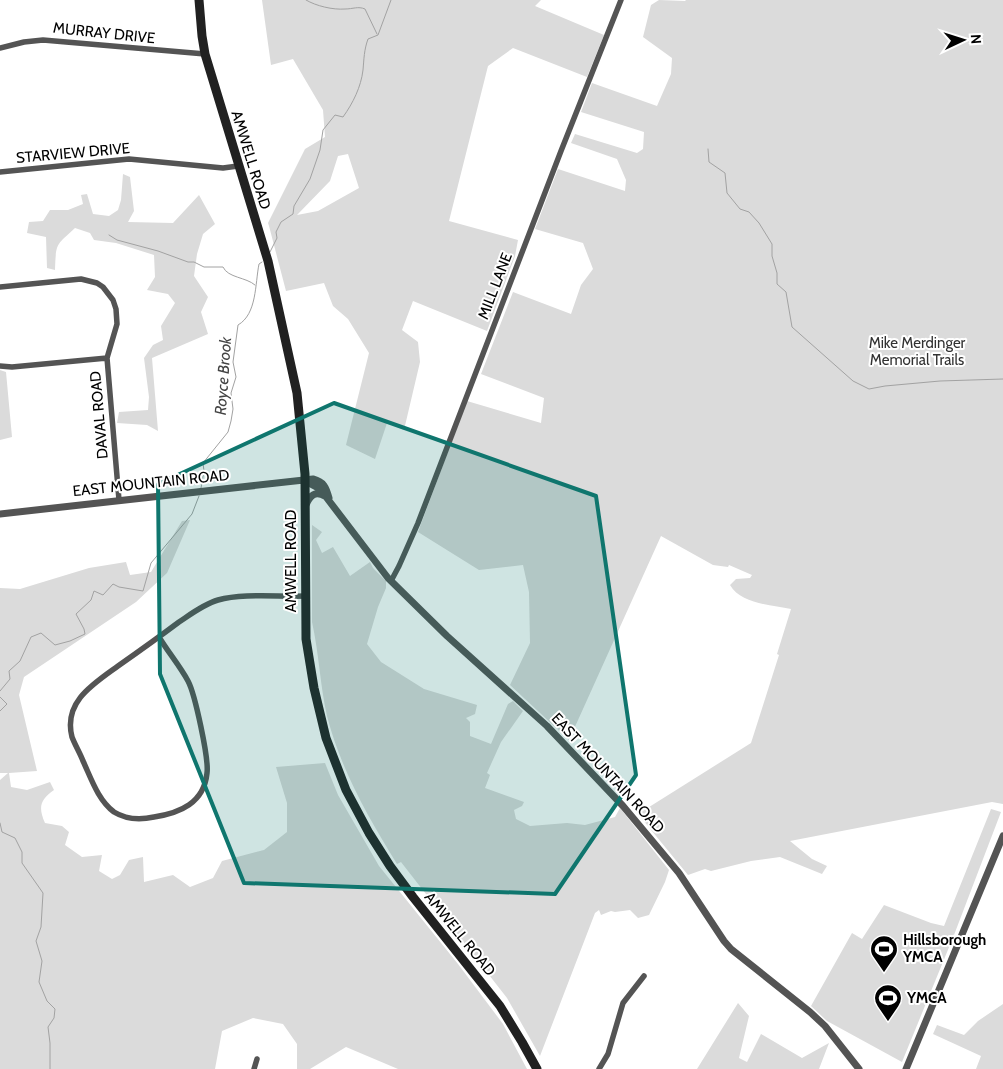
<svg xmlns="http://www.w3.org/2000/svg" width="1003" height="1069" font-family="Cabin,sans-serif">
  <style>
    .green { fill: #dbdbdb; fill-rule: evenodd }
    .lines { fill: none; stroke-linecap: round; stroke-linejoin: round }
    .stream { stroke: #a2a2a2; stroke-width: 1 }
    .minor { stroke: #545454; stroke-width: 5.5 }
    .tertiary { stroke: #545454; stroke-width: 7 }
    .secondary { stroke: #212121; stroke-width: 9 }
    .marked { fill: #0f766e; fill-opacity: 0.2; stroke: #0f766e; stroke-width: 4; stroke-linejoin: round }
    .labels { text-anchor: middle; dominant-baseline: central; stroke-width: 4; stroke-linejoin: round; paint-order: stroke }
    .street-label { font-size: 15px; fill: #000; stroke: #fff }
    .park-label { font-size: 15px; fill: #323232; stroke: #fff }
    .poi-label { font-size: 15px; font-weight: bold; fill: #000; stroke: #fff; text-anchor: start }
    .water-label { font-size: 16px; font-style: italic; fill: #434343; stroke: #fff }
  </style>
  <rect width="100%" height="100%" fill="#fff"/>
  <!-- green -->
  <path class="green" d="M262 0H541L535 6 604 35 587 77 513 48 488 66 449 221 518 240 515 256 487 331 413 301 402 330 418 342 420 362 404 430 387 423 375 459 346 445 369 353 348 319 333 306 324 283 286 291 269 226 268 223 305 149 325 137 323 110 293 59 271 65ZM348 154 359 188 318 211 297 215 330 181 338 156Z
    M659 0 685 1 686 0H1003V804L992 802 790 841 812 859 827 866 822 874 780 857 751 861 711 871 705 869 688 875 638 814 751 743 779 655 777 654 791 609C771 605 741 604 730 585L736 579 750 578 752 575 729 565 728 567 713 565 661 536 569 740 510 685 530 643 529 592 523 565 479 570 418 532 467 401 541 423 544 398 481 374 513 292 571 314 581 285 593 269 583 243 535 229 558 169 625 191 626 180 617 159 571 143 575 134 637 153 643 149 644 132 581 112 592 83 657 106 671 74 672 58 643 37 651 5Z
    M123 174 130 177 134 211 128 222 173 223 199 195 215 224 203 234 197 254 194 276 208 297 201 312 208 334 152 358 158 431 147 425 117 423 119 412 148 410 149 397 144 358 153 345 163 340 161 326 175 303 168 294 147 290 155 277 154 255 116 243 94 240 90 233 75 228C56 246 56 242 55 270L47 268 46 237 27 233 29 222 43 221 50 210H68L83 204 81 195 87 194 93 214 109 216 118 210 121 200Z
    M0 370 6 372 12 437 0 440Z
    M190 520 167 573 136 602 24 677 19 695 37 771 9 773 11 787 27 790 50 782 54 790C40 800 38 807 45 823L62 826 69 832 65 845 82 857 102 855 99 871 112 879 120 875 129 860 143 857 144 882 173 875 190 887 213 878 222 861 264 850 287 832V803L276 767 325 763 338 795 379 866 458 964 503 1024 527 1069H398L346 1047 310 1069H297V1044L283 1024 253 1018 222 1031 215 1069H0V780L8 773H0V588L20 589 89 568 126 562 130 575 151 572 182 521Z
    M312 525 322 532 316 540 322 553 333 547 350 576 370 562 373 568 386 581V588L378 607 367 644 381 662 424 689 477 705 475 714 466 718 470 722V736L491 744 508 704 513 701 523 711 501 742 487 773 490 775 485 788 524 802 522 806 514 810 516 819 530 826 567 823 585 825 615 817 620 808 669 870 665 882 649 915 638 918 630 910 615 912 611 911 601 915 599 910 595 913 540 1056 507 998 401 862 397 864C368 817 341 770 327 716 320 685 319 653 312 622Z
    M991 809 1001 812 954 935 902 1062 827 1021 811 1006 852 933 862 939 884 905 931 923 944 926Z
    M738 1003 749 1016 739 1058 747 1062 761 1034 802 1058 829 1043 819 1069H697Z
    M1003 1004V1069H976L981 1056 933 1034 937 1025 964 1035 978 1021Z"/>
  <g class="lines">
    <!-- stream -->
    <path class="stream" d="M306 0C316 6 333 10 345 9 353 9 358 6 365 9L377 34
      M708 149 709 162 725 173 727 193 740 209 749 212 759 223 772 244V256L777 273V284L786 292 792 327 853 381 869 389 885 386 940 381 1003 379
      M109 235 117 240 158 251 188 262H194L204 267H223C228 278 246 277 255 285
      M270 252 277 238 276 232 281 222 293 214 294 206 310 179 320 150 323 130 335 115 343 117C353 103 361 87 363 70 364 59 364 50 368 39L378 35 391 0
      M201 488 204 471 203 463 228 432 231 421 233 409 231 393 236 377 233 362 238 325C257 314 255 284 259 264L262 262
      M0 691 10 679 9 671 20 661 31 637 41 633 55 645 70 641 85 634 84 629 76 614 91 600 94 591 103 595 113 584 119 587 143 591 151 563 192 514 199 496
      M0 697 7 704 0 711
      M0 823 2 832 15 838 22 852V863L43 893 41 927 36 941 42 961 39 982 47 1001 55 1009 54 1018 48 1027 50 1043V1069"/>
    <!-- minor -->
    <path class="minor" d="M0 48 24 42 43 40 205 54
      M0 172 129 159 223 168 238 166
      M0 287 81 279 97 283 103 287 113 300 116 309 117 324 107 358 119 500
      M0 366 12 367 107 358
      M391 581 399 566 418 523 561 151 621 0
      M159 637C168 652 180 666 188 681 195 694 209 759 207 773 204 803 180 813 154 817 140 820 127 820 114 812 98 800 91 778 83 761 80 753 75 745 72 737 63 702 93 684 118 666 138 652 159 637 179 622 191 614 204 604 218 600 243 593 279 597 305 596
      M254 1069 257 1059
      M599 1069 608 1054 623 1003 644 976"/>
    <!-- tertiary -->
    <path class="tertiary" d="M305 481 320 489 388 578 447 636 547 726 623 806 679 873 724 941 731 949 810 1012 825 1026 859 1069
      M306 505C310 495 315 491 325 496
      M0 514 313 479C324 482 326 487 329 498
      M906 1069 1003 836"/>
    <!-- secondary -->
    <path class="secondary" d="M199 0 202 36 205 54 268 261 297 393 305 474 306 639 314 688 326 738 346 790 369 833 390 866 413 897 500 1006 522 1042 537 1069"/>
  </g>
  <!-- marked area -->
  <path class="marked" d="M334 403 596 496 636 775 555 894 244 883 160 674 158 484Z"/>
  <!-- icons -->
  <defs>
    <g id="stadium-pin" transform="scale(1.4375)"><path d="M0 17L-7.5 6A9.5 9.5 0 1 1 7.5 6Z" fill="#000" stroke="#fff"/><path d="M0-5a6.5 5 0 1 0 0 10a6.5 5 0 1 0 0-10ZM-3.5-1.8h7v3.6h-7Z" fill="#fff"/></g>
  </defs>
  <g fill-rule="evenodd">
    <use href="#stadium-pin" x="884" y="949"/>
    <use href="#stadium-pin" x="888" y="998"/>
  </g>
  <g class="labels">
    <!-- street labels -->
    <g class="street-label">
      <text transform="translate(104 33) rotate(6)">MURRAY DRIVE</text>
      <text transform="translate(73 153) rotate(-5)">STARVIEW DRIVE</text>
      <text transform="translate(251 160) rotate(73)">AMWELL ROAD</text>
      <text transform="translate(495 286) rotate(-69)">MILL LANE</text>
      <text transform="translate(99 415) rotate(-95)">DAVAL ROAD</text>
      <text transform="translate(151 483) rotate(-6)">EAST MOUNTAIN ROAD</text>
      <text transform="translate(291 561) rotate(-90)">AMWELL ROAD</text>
      <text transform="translate(608 773) rotate(47)">EAST MOUNTAIN ROAD</text>
      <text transform="translate(460 934) rotate(51)">AMWELL ROAD</text>
    </g>
    <!-- park labels -->
    <g class="park-label">
      <text x="917" y="343">Mike Merdinger<tspan x="917" dy="17">Memorial Trails</tspan></text>
    </g>
    <!-- poi labels -->
    <g class="poi-label">
      <text x="903" y="940">Hillsborough<tspan x="903" dy="17">YMCA</tspan></text>
      <text x="907" y="998">YMCA</text>
    </g>
    <!-- water labels -->
    <g class="water-label">
      <text transform="translate(223 376) rotate(-86)">Royce Brook</text>
    </g>
  </g>
  <!-- north arrow -->
  <g transform="translate(963 40) rotate(86)" stroke="#ffffff" stroke-width="4" paint-order="stroke">
  <path d="M0-4L9 19L0 12L-9 19Z" fill="#000000"/>
  <text y="-8" font-size="14" font-weight="bold" text-anchor="middle" fill="#000000">N</text>
  </g>
</svg>
